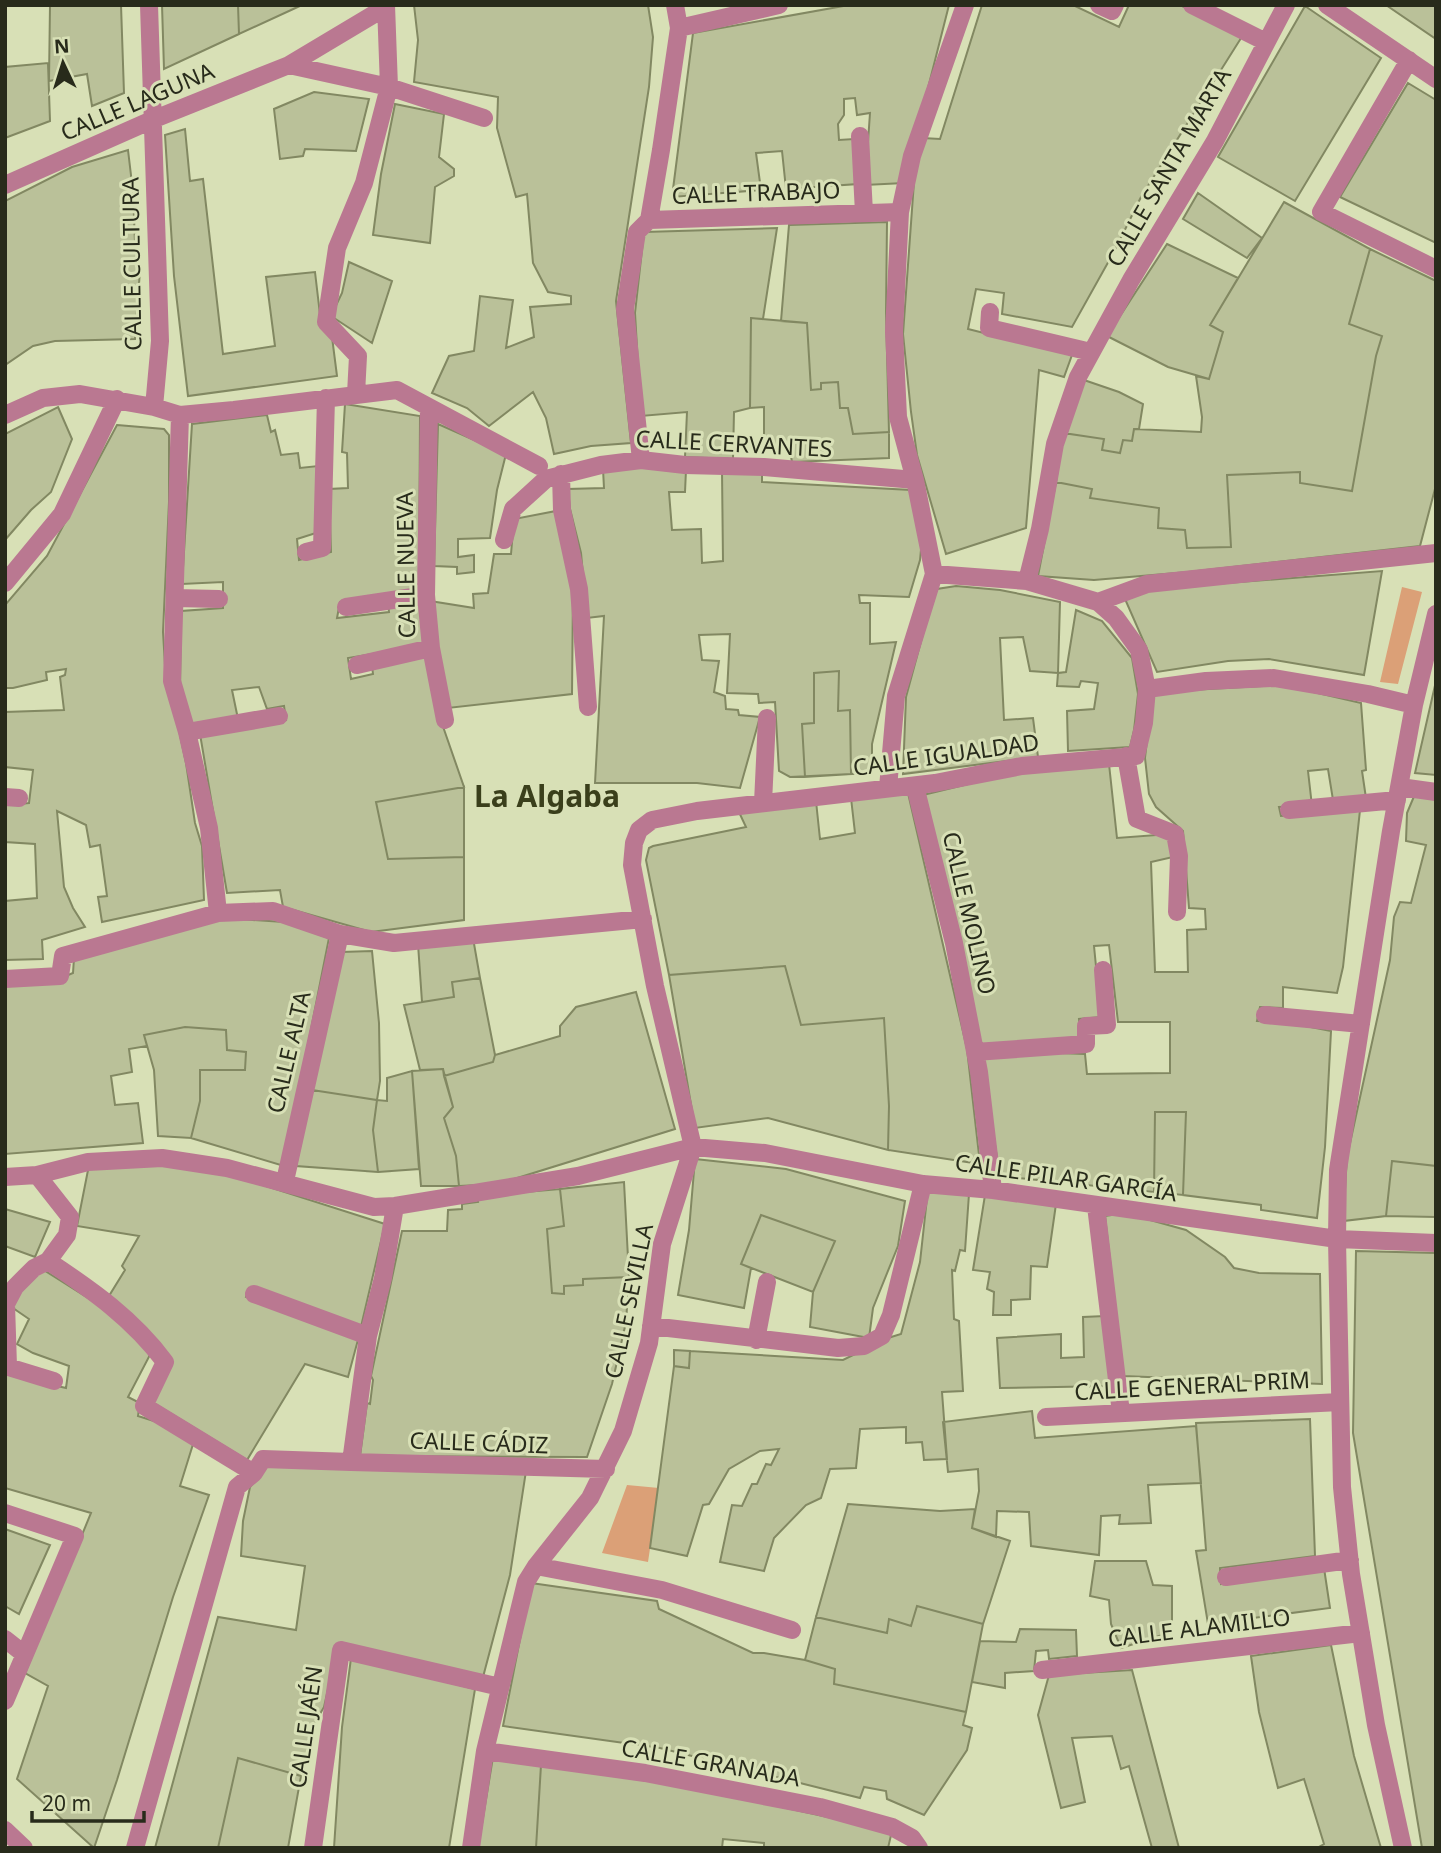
<svg xmlns="http://www.w3.org/2000/svg" width="1441" height="1853" font-family="'Noto Sans',sans-serif">
  <style>
    .green { fill: #dba077 }
    .building { fill: #bac199; stroke: #828862; stroke-width: 2 }
    .lines { fill: none; stroke-linecap: round; stroke-linejoin: round }
    .minor { stroke: #ba7891; stroke-width: 18 }
    .labels { text-anchor: middle; dominant-baseline: central; stroke-width: 6; stroke-linejoin: round; paint-order: stroke }
    .street-label { font-size: 23px; fill: #282b1b; stroke: #d8e0b6 }
    .district-label { font-size: 30px; font-weight: bold; fill: #3a3f1b; stroke: #d8e0b6 }
  </style>
  <rect width="100%" height="100%" fill="#d8e0b6"/>
  <!-- green -->
  <path class="green" d="M1402 587 1422 592 1398 684 1380 682Z
    M627 1485 659 1488 648 1562 602 1553Z"/>
  <!-- building -->
  <path class="building" d="M50 5H121L124 93 92 106 87 74 49 81Z
    M162 5H238L239 34 164 69Z
    M238 5H302L239 34Z
    M414 5H648L653 37 649 87 616 301 631 443 591 446 554 454 546 418 533 392 489 426 467 408 432 393 449 356 474 351 480 296 513 300 506 348 534 337 530 307 571 304V296L548 292 533 263 527 194 516 197 497 128 498 97 414 82 418 40Z
    M849 5H949L904 183 865 185 870 113 857 115 855 98 844 99V115L838 124 839 140 854 139 858 184 786 189 782 151 756 153 761 190 672 197 693 33Z
    M982 5H1073L1119 27 1129 5H1180L1243 35 1141 197 1115 250 1072 327 1002 314 1004 293 976 289 968 329 1072 355 1064 377 1039 370 1026 528 946 554 917 455 911 412 903 334 915 168 923 138 940 139Z
    M1386 5H1436V39Z
    M1305 6 1381 58 1295 201 1218 157Z
    M48 63 50 121 5 138V67Z
    M1408 83 1436 100V243L1340 197Z
    M314 92 369 99 356 151 305 149 303 156 280 159 274 109Z
    M395 104 444 114 439 157 454 169V176L435 187 430 243 373 235 381 174Z
    M185 129 190 181 203 179 223 354 275 346 266 277 315 272 321 323 332 337 337 376 188 396 174 276 165 135Z
    M128 150 133 192 135 243 140 270 135 339 55 341 33 346 5 365V201L72 167Z
    M1198 193 1262 238 1247 258 1183 219Z
    M1284 202 1370 249 1349 324 1382 336 1376 356 1352 491 1300 483V472L1227 475 1231 547 1187 548 1185 530 1158 528 1159 508 1090 498 1092 489 1056 482 1063 433 1104 439 1102 450 1120 453 1123 440 1132 441 1134 429 1201 432 1202 417 1196 376 1209 379 1223 332 1210 325Z
    M887 222 886 313 889 432 853 434 848 408H840L838 382 821 383V389L811 390 807 323 781 321 789 225Z
    M777 228 763 319 751 318 750 408 734 412 733 459 685 457 687 412 641 416 635 313 644 232Z
    M1167 244 1238 278 1210 325 1223 332 1209 379 1168 367 1107 336Z
    M1370 249 1436 281V485L1420 546 1188 572 1094 580 1038 576 1056 482 1092 489 1090 498 1159 508 1158 528 1185 530 1187 548 1231 547 1227 475 1300 472V483L1352 491 1376 356 1382 336 1349 324Z
    M349 262 392 281 372 343 331 316 342 293Z
    M751 318 807 323 811 390 821 389V383L838 382 840 408H848L853 434 889 432V458L792 462 789 445 764 447V407L750 408Z
    M1081 379 1119 392 1143 404 1139 429H1134L1132 441 1123 440 1120 453 1102 450 1104 439 1063 433Z
    M345 404 420 416 419 591 340 602 337 618 389 612 388 603 421 601 426 645 348 658 351 679 373 674 372 666 425 654 439 715 464 787 376 802 388 859 464 857V920L371 932 283 907 280 890 227 893 200 734 286 720 284 706 267 709 259 687 232 690 238 719 192 725 180 693 181 611 223 608V582L182 584 192 424 267 415 271 432 275 430 281 455 298 453 300 468 318 466 316 533 297 539 299 560 331 552 329 489 348 488 347 453 342 452Z
    M58 407 72 439 51 492 31 510 5 540V434Z
    M438 424 506 454 497 490 490 538 458 539V557L474 555V572L457 574V567L434 566Z
    M117 425 164 429 169 435V502L163 632 165 665 186 763 195 823 202 846 204 900 102 922 98 897 107 896 100 845 90 847 86 825 57 811 64 887 73 908 85 927 42 940 43 959 5 960V901L37 898 35 844 5 842V805L29 803 33 770 5 767V712L64 710 60 677 65 675 66 669 46 672 47 680 13 688H5V605L47 556Z
    M663 466 686 470 685 492H669L672 530 701 529 702 563 723 561 722 471H762V482L911 490 922 539 920 560 909 597 859 595 860 603H870V644L896 642 872 744V773L790 777 779 771 775 702 759 703 758 694 727 693 730 634 699 635 702 660 719 661 714 692 725 696 726 709 738 710 739 715 760 717 740 788 697 783H595L604 616 587 618 581 553 570 509 568 489 604 488 603 469Z
    M556 511 573 589 572 694 448 708 430 601 474 608 473 594 488 593 494 554H511L514 519Z
    M1382 571 1364 675 1269 659 1228 661 1157 672 1125 599 1149 589Z
    M956 586 1000 590 1060 602 1058 673 1030 671 1023 637 1000 638 1004 720 1033 718 1038 757 903 774 906 697 923 634 937 589Z
    M1076 610 1102 621 1132 658 1138 694 1134 730 1130 747 1068 751 1067 711 1094 709 1098 683 1081 681 1079 687 1057 686 1058 673 1066 672Z
    M839 671 838 711 850 710 851 774 805 777 802 724 814 723V673Z
    M1436 681V775L1415 773Z
    M1283 685 1361 703 1366 770 1362 771 1366 798 1333 800 1328 769 1308 771 1312 806 1279 807 1281 816 1360 810 1343 967 1337 993 1283 987V1008L1260 1007 1257 1021 1285 1022 1331 1031 1325 1147 1317 1218 1261 1210V1205L1183 1195 1186 1112H1155L1154 1192 1000 1176 981 1058 1033 1052 1085 1054 1087 1074 1170 1073V1022H1118L1109 945 1094 946 1101 1017 1079 1019 1081 1037 980 1046 923 795 1018 772 1109 764 1117 838 1170 834 1173 857 1151 862 1155 972H1188L1187 930 1206 929 1205 909 1189 908 1183 831 1156 807 1149 794 1145 758 1150 714 1155 692Z
    M464 787V857L388 859 376 802Z
    M908 793 967 1049 980 1164 888 1150 889 1106 884 1018 801 1025 785 966 669 975 646 860 649 848 653 846 746 827 738 810 816 801 820 839 855 833 851 798Z
    M1415 794 1436 798V1166L1392 1161 1386 1216 1343 1221 1347 1157 1390 960 1394 917 1400 902 1411 903 1426 845 1406 841 1407 813Z
    M221 918 284 922 329 938 284 1166 191 1138 200 1101V1070H245L246 1052 227 1050 226 1030 185 1027 144 1035 147 1046 129 1049 132 1072 111 1076 115 1105 138 1103 143 1143 5 1154V985L56 980 73 973 74 958Z
    M473 938 480 978 452 982 454 997 422 1002 418 944Z
    M372 951 379 1023 380 1081 377 1100 312 1090 341 952Z
    M785 966 801 1025 884 1018 889 1106 888 1150 768 1118 695 1128 669 975Z
    M480 978 495 1055 493 1062 444 1076 443 1069 420 1070 404 1005 454 997 452 982Z
    M636 992 675 1129 498 1184 459 1186 456 1156 444 1118 453 1107 444 1076 493 1062 495 1055 560 1036V1026L576 1007Z
    M185 1027 226 1030 227 1050 246 1052 245 1070H200V1101L191 1138 158 1136 154 1070 144 1035Z
    M443 1069 453 1107 444 1118 456 1156 459 1186H421L412 1071Z
    M412 1071 419 1169 378 1172 373 1130 377 1100 387 1101V1078Z
    M312 1090 377 1100 373 1130 378 1172 296 1166Z
    M1155 1112H1186L1183 1195 1154 1192Z
    M695 1159 786 1169 905 1201 898 1246 873 1308 869 1338 810 1327 813 1292 835 1241 761 1215 741 1264 751 1268 744 1308 678 1295 689 1230Z
    M1392 1161 1436 1166V1217L1386 1216Z
    M151 1164 225 1173 385 1224 360 1331 249 1288 246 1297 359 1336 348 1377 305 1364 247 1460 152 1402 168 1360 109 1296 125 1270 122 1266 139 1236 77 1226 89 1165Z
    M624 1182 629 1277 583 1279V1285L564 1286V1294L552 1293 547 1229 564 1226 560 1189Z
    M560 1189 564 1226 547 1229 552 1293 564 1294V1286L583 1285V1279L629 1277 626 1322 612 1384 587 1457 360 1456 367 1403 370 1404 373 1380 371 1376 402 1231H447L448 1210 462 1209V1204L478 1202 477 1196Z
    M928 1189 969 1194 965 1251 960 1250 955 1271 952 1270 954 1319 959 1321 963 1391 942 1392 947 1459 924 1460 922 1442 906 1443V1427L860 1429 856 1468 830 1469 821 1498 806 1505 774 1538 764 1571 720 1562 732 1505 742 1506 752 1484H757L766 1464 771 1465 779 1449 760 1451 729 1469 709 1504 703 1505 687 1556 650 1548 674 1366 689 1368 690 1351 843 1360 888 1338 901 1334 920 1262Z
    M985 1195 1056 1204 1047 1267 1031 1266 1030 1299 1011 1300V1315H993L994 1292 987 1289 990 1272 973 1270Z
    M5 1209 50 1222 35 1257 5 1246Z
    M1125 1213 1186 1230 1225 1257 1234 1268 1259 1273 1320 1274 1322 1384 1123 1376 1105 1216Z
    M761 1215 835 1241 813 1292 741 1264Z
    M1356 1251 1436 1253V1848H1422L1353 1433Z
    M39 1267 126 1322 152 1351 128 1397 140 1403 138 1416 157 1422 194 1441 180 1486 209 1495 173 1597 117 1780 94 1848 17 1779 48 1686 25 1673 91 1513 5 1488V1374L66 1388 69 1366 33 1353 17 1344 29 1319 10 1306Z
    M1105 1316 1111 1386 1000 1388 997 1338 1061 1334V1358L1084 1357 1083 1317Z
    M674 1350 690 1351 689 1368 674 1366Z
    M1032 1411 1035 1438 1196 1426 1201 1483 1148 1485 1151 1523 1119 1524 1120 1515 1101 1516 1099 1555 1031 1546 1029 1512 997 1511 996 1537 972 1528 979 1491 978 1469 948 1472 943 1422Z
    M1310 1419 1315 1556 1220 1568 1221 1584 1324 1568 1330 1608 1208 1624 1196 1551 1206 1550 1196 1423Z
    M268 1465 526 1471 510 1575 483 1677 338 1645 324 1707 312 1728 307 1746 308 1756 301 1776 238 1758 218 1848H155L218 1617 296 1630 305 1566 241 1556 243 1521 250 1487Z
    M848 1504 940 1511 975 1509 972 1528 1010 1541 983 1624 917 1606 911 1626 889 1619 887 1633 816 1617Z
    M5 1529 50 1545 19 1614 5 1606Z
    M1095 1561H1146L1153 1585 1172 1586V1632L1121 1648 1111 1624 1109 1600 1090 1596Z
    M531 1583 657 1601 659 1609 753 1653H764L805 1660 835 1669 834 1684 966 1712 963 1725 972 1728 967 1750 924 1815 887 1799 886 1791 864 1787 860 1798 660 1748 503 1726Z
    M917 1606 983 1624 966 1712 834 1684 835 1669 805 1660 816 1617 887 1633 889 1619 911 1626Z
    M1020 1629 1076 1630 1077 1656 1049 1659 1048 1650 1036 1651 1034 1671 1005 1673V1688L972 1682 980 1641 1016 1642Z
    M1331 1645 1354 1756 1381 1848H1317L1324 1844 1304 1779 1278 1788 1259 1712 1251 1656Z
    M351 1658 475 1689 449 1848H334L342 1727Z
    M1132 1670 1179 1848H1152L1129 1766 1121 1769 1112 1736 1072 1738 1085 1802 1061 1808 1038 1715 1049 1675Z
    M493 1757 541 1765 536 1848H478Z
    M238 1758 301 1776 288 1848H218Z
    M541 1765 680 1785 892 1831 888 1848H764V1843L723 1839 722 1848H536Z"/>
  <g class="lines">
    <!-- minor -->
    <path class="minor" d="M149 5 160 341 154 407
      M386 5 389 87 484 118
      M1099 5 1112 11 1115 5
      M1192 5 1266 42
      M1327 5 1436 79
      M679 28 779 5
      M1409 60 1321 212 1436 269
      M289 65 389 87 364 183 337 248 326 322 358 356 356 394
      M860 136 864 213
      M5 185 152 120 289 65 386 7
      M649 220 900 212
      M990 312 989 328 1091 352
      M429 407 426 595 431 648 445 720
      M5 415 43 398 80 394 154 407 180 415 234 410 397 390 539 466
      M180 415 172 681 187 732 209 828 218 913
      M641 460 625 309 637 232 649 220 661 150 679 28 675 5
      M561 474 562 510 579 589 588 707
      M504 540 513 509 546 479 601 465 641 460 685 465 764 467 915 480
      M306 552 322 548 326 398
      M1027 581 1040 529 1055 444 1078 377 1131 280 1215 141 1286 5
      M5 583 62 514 117 399
      M175 598 219 599
      M1098 602 1147 584 1436 553
      M346 607 426 595
      M357 665 431 648
      M1147 689 1206 681 1274 678 1368 694 1414 705
      M187 732 279 716
      M1126 756 1137 819 1175 834 1179 856 1177 912
      M915 786 954 943 979 1072 993 1190
      M1400 787 1436 792
      M888 788 896 696 934 574 915 480 898 417 894 331 900 212 912 156 965 5
      M5 797 19 798
      M763 803 767 718
      M1289 810 1397 800
      M5 979 60 976 63 956 218 913 273 911 340 934 394 943 643 919
      M1265 1015 1361 1024
      M975 1052 1086 1044V1026L1107 1025 1103 970
      M693 1147 655 986 632 865 634 843 639 830 652 820 697 811 935 783 1022 766 1136 756 1144 723 1147 689 1139 650 1116 618 1098 602 1027 581 934 574
      M5 1177 37 1175 88 1162 162 1158 227 1168 374 1207 395 1206 578 1176 693 1147 765 1153 923 1184 993 1190 1337 1239 1436 1243
      M285 1181 340 934
      M1096 1206 1121 1413
      M48 1261C92 1290 133 1319 165 1362L144 1406 254 1473
      M254 1294 368 1336
      M651 1326 838 1348 864 1346 882 1336 891 1315 923 1184
      M756 1340 767 1282
      M5 1366 54 1381
      M8 1366 6 1304 15 1287 34 1268 48 1261 67 1235 70 1217 37 1175
      M1046 1417 1340 1402
      M351 1462 606 1469
      M5 1513 75 1536 5 1701
      M536 1566 662 1590 792 1630
      M1226 1577 1350 1560
      M5 1639 24 1654
      M1042 1670 1361 1633
      M485 1751 645 1773 820 1807 892 1827 912 1838 919 1848
      M5 1830 24 1848
      M135 1848 237 1487 254 1473 263 1459 351 1462 368 1336 383 1278 395 1206
      M313 1848 341 1650 500 1687
      M471 1848 485 1751 526 1582 536 1566 590 1498 623 1431 649 1343 662 1244 693 1147
      M1403 1848 1376 1725 1351 1574 1342 1487 1337 1239 1338 1170 1391 831 1414 705 1436 614"/>
  </g>
  <g class="labels">
    <!-- street labels -->
    <g class="street-label">
      <text transform="translate(137 101) rotate(-23)">CALLE LAGUNA</text>
      <text transform="translate(1168 167) rotate(-60)">CALLE SANTA MARTA</text>
      <text transform="translate(756 192) rotate(-2)">CALLE TRABAJO</text>
      <text transform="translate(131 264) rotate(-91)">CALLE CULTURA</text>
      <text transform="translate(734 443) rotate(3)">CALLE CERVANTES</text>
      <text transform="translate(405 565) rotate(-91)">CALLE NUEVA</text>
      <text transform="translate(946 754) rotate(-8)">CALLE IGUALDAD</text>
      <text transform="translate(970 913) rotate(77)">CALLE MOLINO</text>
      <text transform="translate(288 1052) rotate(-77)">CALLE ALTA</text>
      <text transform="translate(1066 1177) rotate(8)">CALLE PILAR GARCÍA</text>
      <text transform="translate(628 1301) rotate(-78)">CALLE SEVILLA</text>
      <text transform="translate(1192 1385) rotate(-3)">CALLE GENERAL PRIM</text>
      <text transform="translate(479 1442) rotate(2)">CALLE CÁDIZ</text>
      <text transform="translate(1199 1627) rotate(-7)">CALLE ALAMILLO</text>
      <text transform="translate(305 1727) rotate(-82)">CALLE JAÉN</text>
      <text transform="translate(711 1762) rotate(10)">CALLE GRANADA</text>
    </g>
    <!-- district labels -->
    <g class="district-label">
      <text x="547" y="795">La Algaba</text>
    </g>
  </g>
  <!-- border -->
  <rect width="1441" height="1853" fill="none" stroke="#282b1b" stroke-width="14"/>
  <!-- north arrow -->
  <g transform="translate(63 63) rotate(356)" stroke="#d8e0b6" stroke-width="5" paint-order="stroke">
  <path d="M0-5L12 26L0 18L-12 26Z" fill="#282b1b"/>
  <text y="-10" font-size="19" font-weight="bold" text-anchor="middle" fill="#282b1b">N</text>
  </g>
  <!-- scale -->
  <path d="M32 1811v10h112v-10" fill="none" stroke="#282b1b" stroke-width="3.5"/>
  <text x="42" y="1811" font-size="21" fill="#282b1b" stroke="#d8e0b6" stroke-width="5" paint-order="stroke">20 m</text>
</svg>
